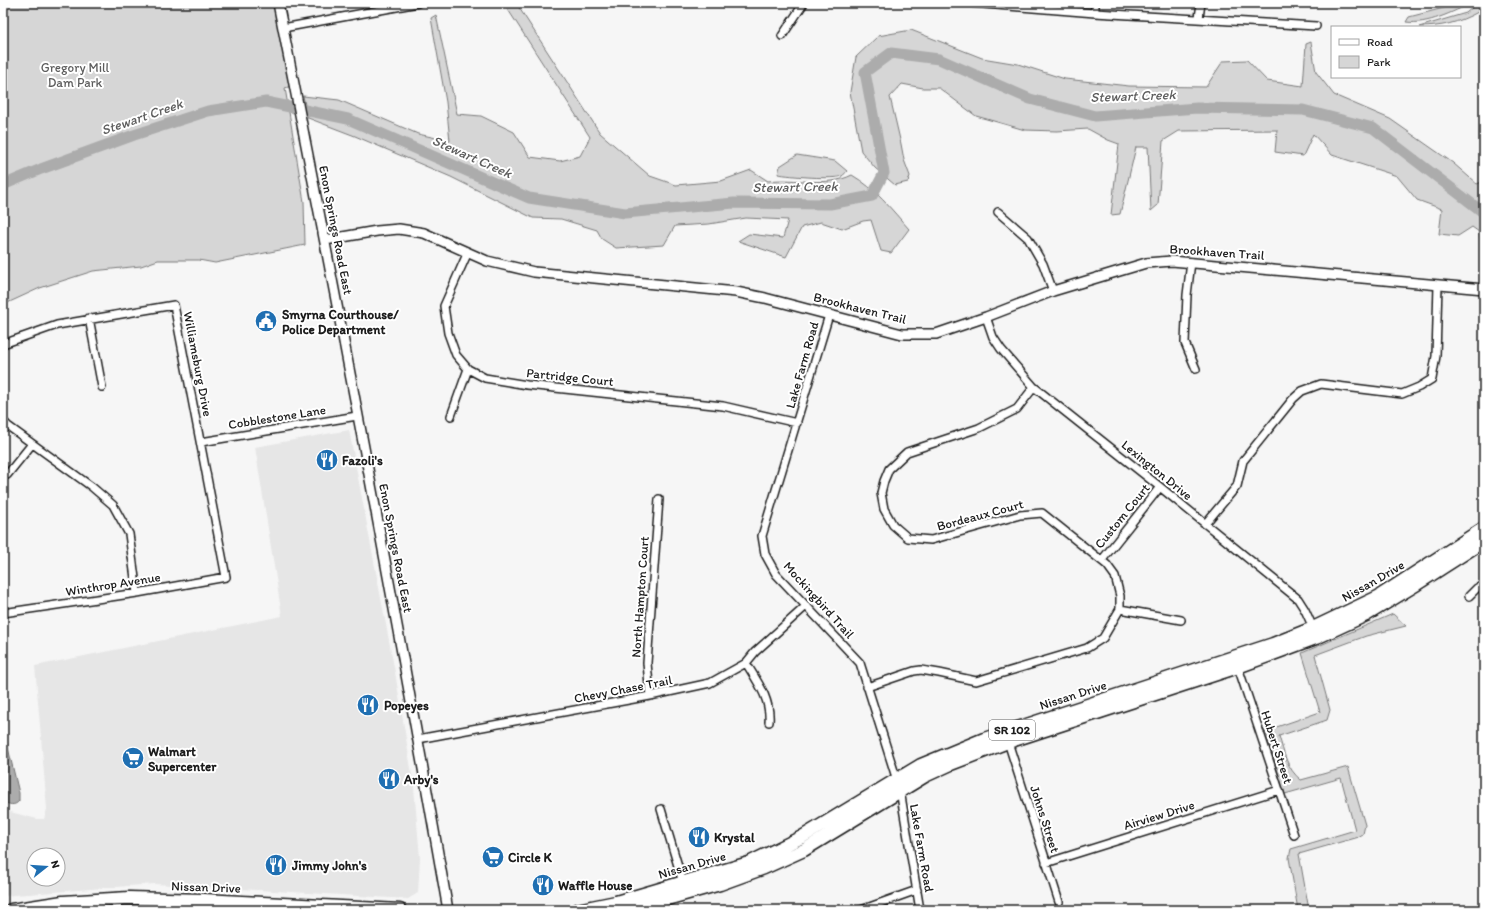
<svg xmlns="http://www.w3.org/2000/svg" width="1487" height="913" font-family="Itim,sans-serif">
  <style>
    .built { fill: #e6e6e6; fill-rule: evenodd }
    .green { fill: #d6d6d6; stroke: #797979 }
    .water { fill: #acacac; stroke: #727272 }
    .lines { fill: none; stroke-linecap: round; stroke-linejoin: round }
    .river { stroke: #acacac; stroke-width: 11 }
    .minor-casing { stroke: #1c1c1c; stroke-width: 10 }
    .tertiary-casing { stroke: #1c1c1c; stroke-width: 12 }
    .primary-casing { stroke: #1c1c1c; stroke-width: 15 }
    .minor { stroke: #fff; stroke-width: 7 }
    .tertiary { stroke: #fff; stroke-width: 9 }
    .primary { stroke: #fff; stroke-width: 12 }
    .labels { text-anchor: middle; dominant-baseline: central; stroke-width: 4; stroke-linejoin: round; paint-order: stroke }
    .shield { fill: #fff; stroke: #606060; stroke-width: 1 }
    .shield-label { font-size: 12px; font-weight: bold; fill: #1c1c1c }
    .park-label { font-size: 13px; fill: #5d5d5d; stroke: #fff }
    .street-label { font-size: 13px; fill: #1c1c1c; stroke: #fff }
    .poi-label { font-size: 13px; font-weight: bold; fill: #1c1c1c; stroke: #fff; text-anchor: start }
    .water-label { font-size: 14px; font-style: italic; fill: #5d5d5d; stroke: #fff }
  </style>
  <rect width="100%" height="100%" fill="#f6f6f6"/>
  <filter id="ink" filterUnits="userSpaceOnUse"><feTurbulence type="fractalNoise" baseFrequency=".025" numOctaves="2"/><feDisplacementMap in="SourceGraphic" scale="8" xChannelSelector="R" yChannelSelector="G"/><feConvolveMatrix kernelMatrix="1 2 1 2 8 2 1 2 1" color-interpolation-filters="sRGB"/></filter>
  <g filter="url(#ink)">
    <!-- built -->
    <path class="built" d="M349 430 395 672 414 787 420 858 418 893 408 899 154 884 3 896V810L37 819H44L47 809 35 666 282 616 255 447ZM34 855H58V879H34Z"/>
    <!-- green -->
    <path class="green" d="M3 3H278L294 85 285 88 304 202 305 245 215 263 199 260H158L141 266 93 271 40 288 3 305Z
      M516 3 600 133 650 176 676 185 721 181 751 170 768 181C795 177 827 188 852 175 876 189 891 209 909 229L891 253 881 251 871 220 863 221 842 229 821 222 802 227 786 257 738 241 749 234 783 238 788 220 746 218 709 224 675 226 664 245 616 248 602 239 597 230 561 219 533 218 451 177 355 136 308 118 303 96 339 100 418 134 450 141 446 102 431 18 436 15 457 114 481 116 514 132 530 157 560 161 580 156 590 137 507 8 508 4Z
      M1463 3H1484V21L1478 12C1458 23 1441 27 1419 27L1466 13 1474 6 1472 3C1452 12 1428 25 1406 22L1409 17Z
      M911 30 982 58 1018 64 1065 79 1129 86 1206 87 1223 61 1247 60 1267 81 1303 86 1306 44 1311 42 1316 72 1334 95 1390 119 1453 163 1477 184 1484 181V256L1479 232 1472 227 1458 236 1439 234 1442 209 1417 200 1397 176 1332 155 1313 134 1303 156 1275 152 1277 130 1179 131 1163 141 1158 205 1151 211 1148 147H1136L1120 214 1111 215 1119 144 1108 140 1088 129 1057 131 1025 130 976 116 939 88H923L902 84 890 97 901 144 904 160 910 176 908 182 895 185 875 168 861 151 850 92 856 57 878 36Z
      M797 155 835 161 847 171C845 173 844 175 842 176 834 180 789 176 778 174L780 166Z
      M1393 614 1406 626 1366 636 1315 655 1330 710 1327 720 1279 736C1284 753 1287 769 1301 780L1348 767 1365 825 1363 834 1358 837 1299 854 1309 910H1298L1289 858 1291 849 1355 830 1341 778 1285 794 1265 731 1320 712 1302 653Z"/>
    <!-- water -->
    <path class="water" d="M3 727 19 793V801C14 807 9 804 3 802Z"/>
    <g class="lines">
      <!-- river -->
      <path class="river" d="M3 185 41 169 134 135 208 111 266 102 348 119 529 198 625 213 734 203 830 204 872 196 884 173 865 72 891 53 939 59 1030 99 1095 116 1197 108 1303 110 1373 128 1484 213"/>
      <!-- minor casing -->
      <g class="minor-casing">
        <path id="minor" d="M971 3 1095 13 1316 26
          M1095 3V13
          M1199 18 1201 3
          M283 28 418 3
          M782 36 804 3
          M998 212 1028 238 1043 264 1053 291
          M468 252 444 306 448 333 456 355 468 369 485 378 527 385 723 406 797 423
          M1191 262 1187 295 1185 343 1196 369
          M829 315 762 536 765 554 776 574 860 663 900 790 920 910
          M986 317 993 337 1001 349 1034 387 1160 487 1298 599 1305 610 1314 630
          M89 318 102 387
          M3 344 57 325 174 305 226 577 137 593 3 613
          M451 416 468 369
          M3 421 8 426 92 487 113 505 129 534 137 593
          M201 442 357 416
          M3 476 7 475 32 444
          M1205 524 1237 486 1243 461 1293 399 1302 391 1321 384 1402 394 1419 387 1432 379 1436 356 1438 285
          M1102 560 1160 487
          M1469 596 1477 588 1484 585
          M1120 609 1181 620
          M746 663C757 681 771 699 769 722
          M1238 667 1294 835
          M867 687 914 671 921 670 939 673 976 681 1087 648 1103 638 1120 609V596L1115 576 1107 565 1042 513 1020 515 931 540 908 538 893 525 884 509 881 493 884 481 889 469 907 452 979 428 1017 409 1034 387
          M650 696 647 663 659 499
          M418 739 650 696 710 683 746 663 755 652 806 606
          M1008 742 1059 902
          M661 809 684 886
          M1046 863 1279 790
          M861 910 917 890"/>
      </g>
      <!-- tertiary casing -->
      <g class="tertiary-casing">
        <path id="tertiary" d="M278 3C338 305 395 607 448 910
          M325 240 377 231 399 229 424 233 487 261 534 272 736 292 765 298 902 334H936L986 317 1053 291 1146 263 1172 261 1484 289"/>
      </g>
      <!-- primary casing -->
      <g class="primary-casing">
        <path id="primary" d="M11 910 63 902 129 898 204 900 400 910
          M577 910 616 902 749 863 802 837 921 765 984 739 1273 644 1313 628 1378 597 1484 528
          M628 910 720 884 764 868 804 850 925 776 951 764 1008 742 1238 667 1316 638 1366 615 1417 584 1484 541"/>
      </g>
      <!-- minor -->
      <use href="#minor" class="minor"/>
      <!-- tertiary -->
      <use href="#tertiary" class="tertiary"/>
      <!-- primary -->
      <use href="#primary" class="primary"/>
    </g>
  </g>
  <!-- icons -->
  <defs>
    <g id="civic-disc" transform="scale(1.15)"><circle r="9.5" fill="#1f6fb2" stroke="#fff"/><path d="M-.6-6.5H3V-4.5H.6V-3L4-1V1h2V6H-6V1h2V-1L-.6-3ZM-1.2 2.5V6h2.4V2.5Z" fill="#fff"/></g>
    <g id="restaurant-disc" transform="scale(1.15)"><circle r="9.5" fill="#1f6fb2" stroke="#fff"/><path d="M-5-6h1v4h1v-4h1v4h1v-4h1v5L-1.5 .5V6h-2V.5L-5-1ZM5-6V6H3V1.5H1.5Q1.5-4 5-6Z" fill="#fff"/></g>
    <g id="supermarket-disc" transform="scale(1.15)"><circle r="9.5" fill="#1f6fb2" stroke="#fff"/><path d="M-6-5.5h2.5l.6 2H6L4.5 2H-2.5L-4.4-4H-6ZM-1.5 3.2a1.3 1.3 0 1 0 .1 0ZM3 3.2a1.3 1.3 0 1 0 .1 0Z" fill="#fff"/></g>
  </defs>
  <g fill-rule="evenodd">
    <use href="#civic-disc" x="266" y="321"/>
    <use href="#restaurant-disc" x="327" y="460"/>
    <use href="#restaurant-disc" x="368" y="705"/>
    <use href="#supermarket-disc" x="133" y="758"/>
    <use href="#restaurant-disc" x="389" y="779"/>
    <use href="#restaurant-disc" x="699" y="837"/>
    <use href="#supermarket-disc" x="493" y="857"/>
    <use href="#restaurant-disc" x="276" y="865"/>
    <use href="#restaurant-disc" x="543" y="885"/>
  </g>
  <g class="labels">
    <!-- shield labels -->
    <rect class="shield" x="989" y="720" width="46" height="20" rx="3"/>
    <g class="shield-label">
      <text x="1012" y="730">SR 102</text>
    </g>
    <!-- park labels -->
    <g class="park-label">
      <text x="75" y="67">Gregory Mill<tspan x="75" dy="15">Dam Park</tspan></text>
    </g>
    <!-- street labels -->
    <g class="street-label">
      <text transform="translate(336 230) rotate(79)">Enon Springs Road East</text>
      <text transform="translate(1217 252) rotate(4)">Brookhaven Trail</text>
      <text transform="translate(860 308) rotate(14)">Brookhaven Trail</text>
      <text transform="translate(198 364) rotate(79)">Williamsburg Drive</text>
      <text transform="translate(802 365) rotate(-74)">Lake Farm Road</text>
      <text transform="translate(570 377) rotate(6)">Partridge Court</text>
      <text transform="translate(277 417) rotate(-9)">Cobblestone Lane</text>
      <text transform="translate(1157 470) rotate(39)">Lexington Drive</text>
      <text transform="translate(980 515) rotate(-15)">Bordeaux Court</text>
      <text transform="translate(1122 516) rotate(-51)">Custom Court</text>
      <text transform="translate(396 548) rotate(79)">Enon Springs Road East</text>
      <text transform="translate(1373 581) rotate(-30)">Nissan Drive</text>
      <text transform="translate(113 584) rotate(-9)">Winthrop Avenue</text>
      <text transform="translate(640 597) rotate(-86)">North Hampton Court</text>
      <text transform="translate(819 600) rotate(48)">Mockingbird Trail</text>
      <text transform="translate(623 689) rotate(-11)">Chevy Chase Trail</text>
      <text transform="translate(1073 695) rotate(-18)">Nissan Drive</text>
      <text transform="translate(1277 747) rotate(72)">Hubert Street</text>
      <text transform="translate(1159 815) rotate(-17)">Airview Drive</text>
      <text transform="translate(1045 819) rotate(72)">Johns Street</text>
      <text transform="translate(922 848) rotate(80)">Lake Farm Road</text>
      <text transform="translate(692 865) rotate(-16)">Nissan Drive</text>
      <text transform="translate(206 887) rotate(2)">Nissan Drive</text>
    </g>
    <!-- poi labels -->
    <g class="poi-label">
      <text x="282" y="314">Smyrna Courthouse/<tspan x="282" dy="15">Police Department</tspan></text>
      <text x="342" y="460">Fazoli's</text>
      <text x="384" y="705">Popeyes</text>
      <text x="148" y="751">Walmart<tspan x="148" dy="15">Supercenter</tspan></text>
      <text x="404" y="779">Arby's</text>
      <text x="714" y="837">Krystal</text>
      <text x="508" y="857">Circle K</text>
      <text x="292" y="865">Jimmy John's</text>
      <text x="558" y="885">Waffle House</text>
    </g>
    <!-- water labels -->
    <g class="water-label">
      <text transform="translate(1133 96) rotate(-2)">Stewart Creek</text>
      <text transform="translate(142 117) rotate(-19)">Stewart Creek</text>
      <text transform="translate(472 157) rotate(24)">Stewart Creek</text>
      <text transform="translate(795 187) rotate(-1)">Stewart Creek</text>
    </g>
  </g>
  <!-- margin -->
  <rect width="1487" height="913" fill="none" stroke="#fff" stroke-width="16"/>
  <rect x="8" y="8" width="1471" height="897" fill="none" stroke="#1c1c1c" stroke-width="1.5" filter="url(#ink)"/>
  <!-- legend -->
  <rect x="1331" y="26" width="130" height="52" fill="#ffffff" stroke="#a4a4a4"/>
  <rect x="1339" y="39" width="20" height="6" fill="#ffffff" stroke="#a4a4a4"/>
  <text x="1367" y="46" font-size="12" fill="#1c1c1c">Road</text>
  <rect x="1339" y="56" width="20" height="12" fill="#d6d6d6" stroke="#a4a4a4"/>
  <text x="1367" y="66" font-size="12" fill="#1c1c1c">Park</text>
  <!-- north arrow -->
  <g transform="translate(46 867) rotate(73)"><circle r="19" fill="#ffffff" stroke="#a4a4a4"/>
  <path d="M0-3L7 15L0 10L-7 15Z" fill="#1f6fb2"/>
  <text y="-6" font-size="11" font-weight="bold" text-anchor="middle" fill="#1c1c1c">N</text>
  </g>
</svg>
